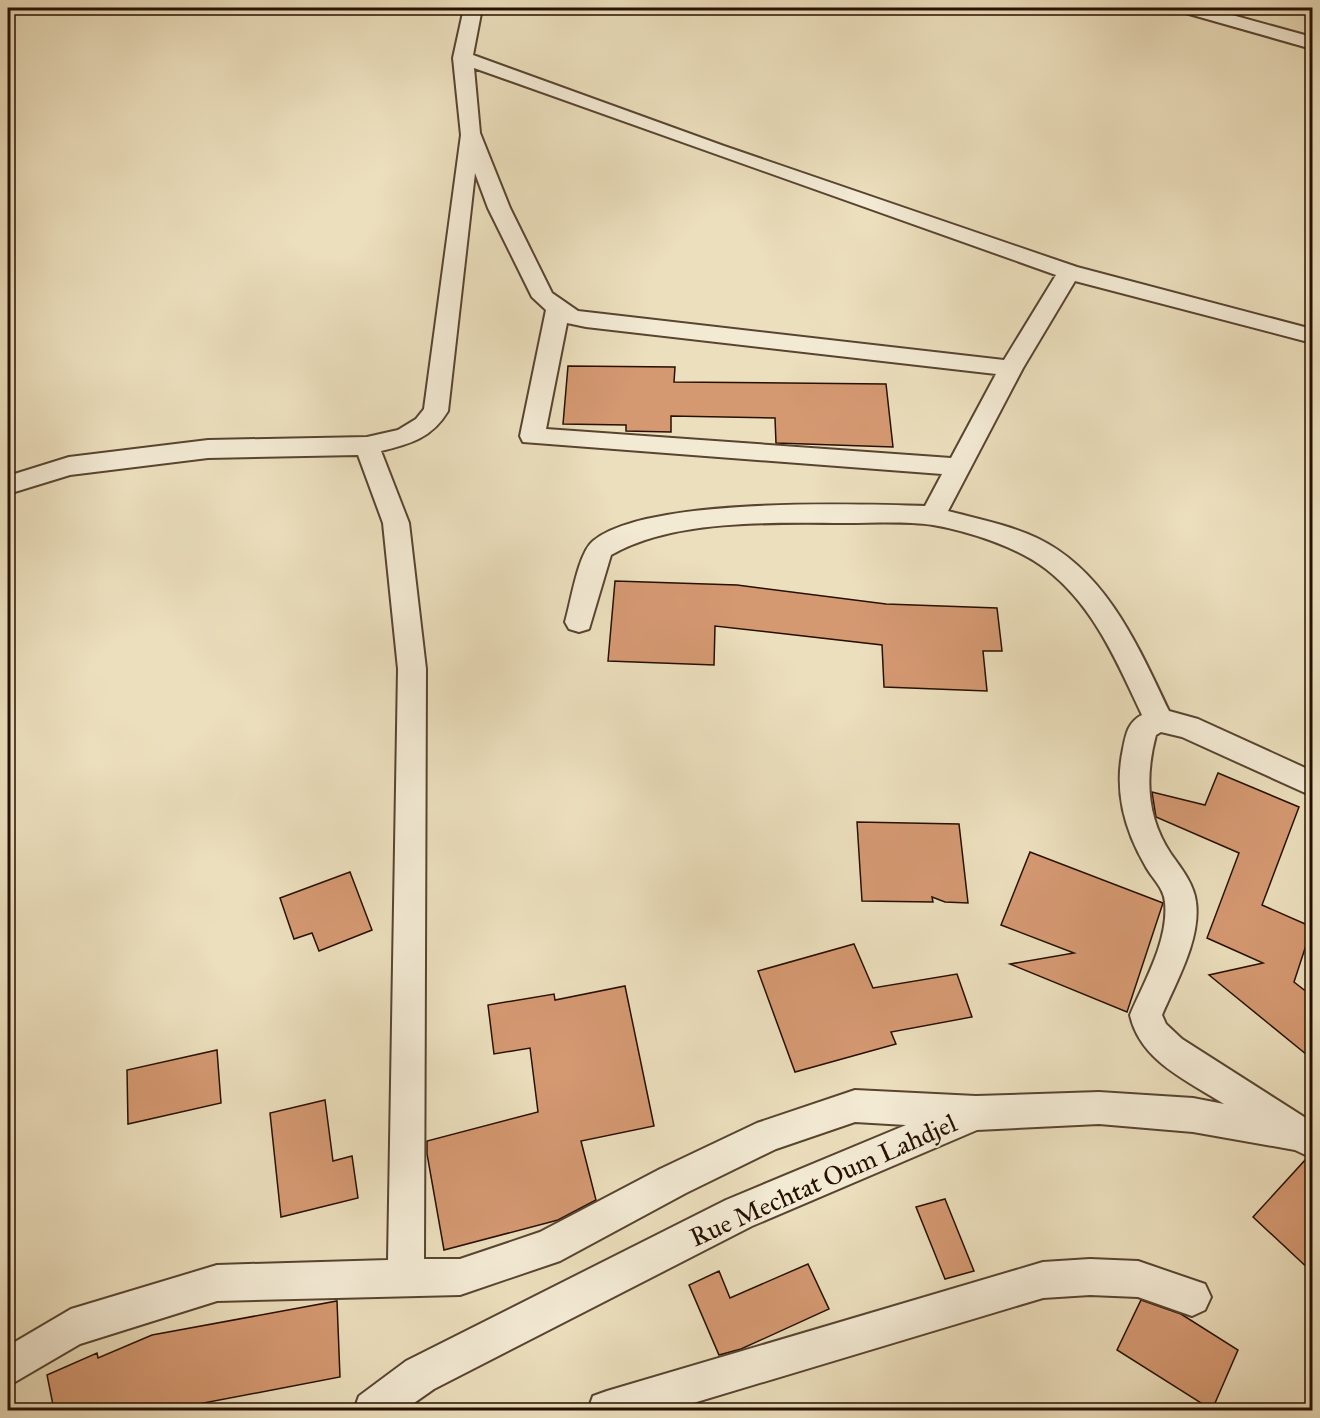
<svg xmlns="http://www.w3.org/2000/svg" width="1320" height="1418" font-family="'IM FELL Great Primer',serif">
  <style>
    .building { fill: #d59972; stroke: #261001; stroke-width: 1.5 }
    .lines { fill: none; stroke-linecap: round; stroke-linejoin: round }
    .street-casing { stroke: #584430; stroke-width: 4 }
    .street { fill: #f3ead4; fill-rule: evenodd }
    .labels { text-anchor: middle; dominant-baseline: central; stroke-width: 4.5; stroke-linejoin: round; paint-order: stroke }
    .near-street-label { font-size: 26px; fill: #261001; stroke: #f3ead4 }
  </style>
  <rect width="100%" height="100%" fill="#ecdfbd"/>
  <filter id="stains"><feTurbulence type="fractalNoise" baseFrequency=".00333" numOctaves="4"/><feColorMatrix values="0 0 0 0 .2 0 0 0 0 .09 0 0 0 0 .02 0 0 0 .5 -.17"/></filter>
  <radialGradient id="worn" r=".72"><stop offset=".6" stop-color="#630" stop-opacity="0"/><stop offset="1" stop-color="#630" stop-opacity=".3"/></radialGradient>
  <!-- building -->
  <path class="building" d="M568 366 675 367 674 382 886 384 893 447 776 443 775 418 671 416V432L626 431V425L563 424Z
    M615 581 737 585 886 604 997 608 1002 651H983L987 691 884 687 882 645 715 626 714 665 608 661Z
    M1218 773 1299 807 1262 905 1312 927 1294 982 1312 996V1059L1209 975 1263 963 1207 938 1239 853 1156 817 1152 792 1205 805Z
    M857 822 959 824 968 903 945 902 932 897 933 902 862 901Z
    M1030 852 1163 903 1127 1012 1010 964 1074 953 1001 925Z
    M350 872 372 930 319 951 312 933 294 939 280 898Z
    M854 944 873 988 957 974 972 1017 891 1032 896 1044 795 1072 758 971Z
    M625 986 654 1126 581 1141 596 1200 558 1220 444 1250 427 1154V1141L538 1112 530 1048 494 1054 488 1005 554 994 555 1000Z
    M217 1050 221 1103 128 1124 127 1070Z
    M325 1100 333 1161 352 1156 358 1198 281 1217 270 1113Z
    M1307 1158 1312 1160V1272L1253 1217Z
    M945 1199 974 1271 945 1279 916 1207Z
    M808 1264 829 1309 741 1349 719 1355 689 1285 719 1271 730 1298Z
    M1141 1300 1181 1314 1238 1350 1212 1410 1117 1350Z
    M337 1301 340 1377 167 1410H54L47 1375 97 1353 98 1358 152 1335Z"/>
  <g class="lines">
    <!-- street casing -->
    <g class="street-casing">
      <path id="street" d="M464 8H482L473 55 724 146 1077 267 1312 329V343L1075 281 1023 368 948 511C978 519 1009 525 1037 538 1106 571 1138 646 1169 711L1198 719 1312 771V796L1182 737 1161 732 1156 735C1145 776 1146 817 1171 854 1181 868 1194 884 1196 902 1201 939 1176 982 1162 1015L1166 1024 1182 1039 1312 1122V1158L1295 1150 1193 1132 1099 1124 977 1130 752 1226 434 1389 404 1410H354L359 1396 406 1361 726 1200 906 1125 855 1122 776 1149 686 1193 560 1261 460 1295 217 1301 80 1344 8 1386V1346L71 1309 217 1265 388 1260 398 669 383 523 358 455 208 458 70 475 8 494V476L69 457 208 440 367 437 398 430 416 419 424 409 461 135 453 58ZM474 68 1056 275 1004 360 578 311 552 293 510 208 480 133ZM475 173 488 208 532 297 546 310 520 436 523 442 942 474 925 506C854 504 646 497 593 541 578 553 571 602 565 622L569 629 579 632 589 629 611 555C676 518 773 523 847 523 874 523 905 521 933 525 968 531 1018 547 1046 569 1094 606 1117 662 1142 715 1128 722 1126 734 1123 749 1114 791 1124 829 1146 867 1152 878 1164 888 1165 902 1169 940 1144 982 1130 1015 1140 1061 1188 1081 1224 1104L1193 1098 1099 1092 976 1096 855 1090 757 1123 660 1169 540 1232 460 1259H424L426 669 409 523 381 451C410 444 432 438 448 411ZM567 323 586 327 996 374 951 458 546 429Z
        M1179 8H1207L1312 37V49L1182 12Z
        M1090 1259 1138 1261 1205 1284 1211 1297 1205 1310 1192 1316 1138 1297 1090 1295 1043 1298 670 1410H588L593 1396 607 1391 1043 1262Z"/>
    </g>
    <!-- street -->
    <use href="#street" class="street"/>
  </g>
  <g class="labels">
    <!-- near-street labels -->
    <g class="near-street-label">
      <text transform="translate(823 1180) rotate(-24)">Rue Mechtat Oum Lahdjel</text>
    </g>
  </g>
  <!-- margin -->
  <rect width="1320" height="1418" fill="none" stroke="#ecdfbd" stroke-width="30"/>
  <rect x="9" y="9" width="1302" height="1400" fill="none" stroke="#261001" stroke-width="3"/>
  <rect x="15" y="15" width="1290" height="1388" fill="none" stroke="#261001" stroke-width="1.5"/>
  <rect width="100%" height="100%" filter="url(#stains)"/>
  <rect width="100%" height="100%" fill="url(#worn)"/>
</svg>
